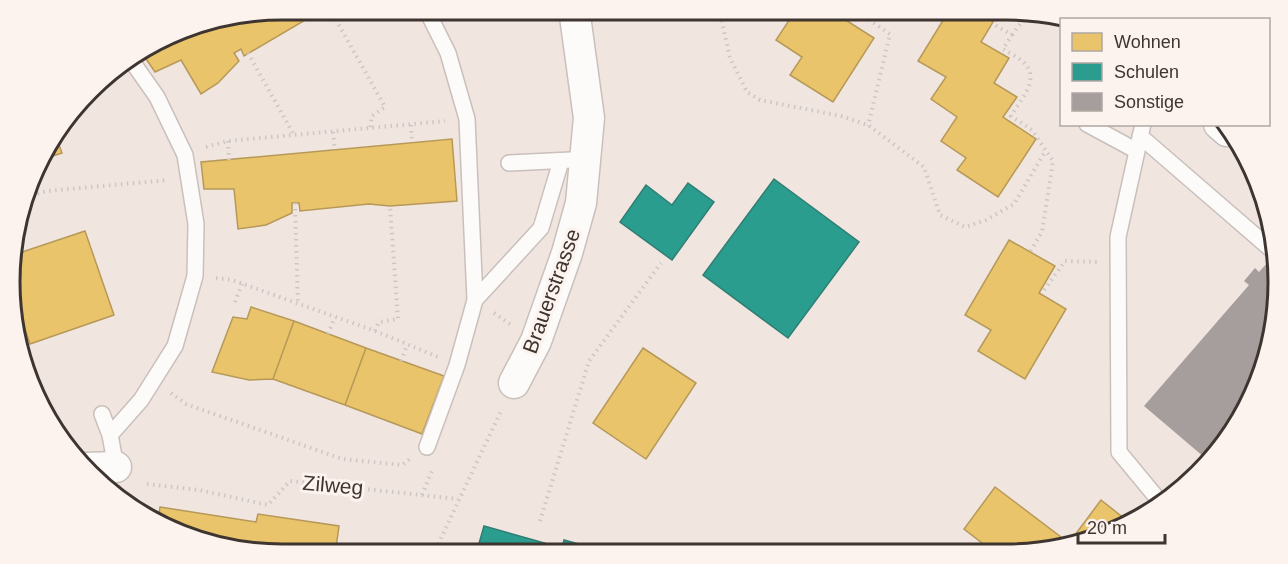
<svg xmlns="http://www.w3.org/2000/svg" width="1288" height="564" font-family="Helvetica,sans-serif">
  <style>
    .homes { fill: #e9c46a; stroke: #b69959; stroke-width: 1.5 }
    .schools { fill: #2a9d8f; stroke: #307e73; stroke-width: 1.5 }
    .building { fill: #a69e9d }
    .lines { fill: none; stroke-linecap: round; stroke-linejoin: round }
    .lane-casing { stroke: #c9c0bb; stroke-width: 18 }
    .street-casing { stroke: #c9c0bb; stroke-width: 33 }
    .path { stroke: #ccc7c5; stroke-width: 4; stroke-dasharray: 1.5 4.5; stroke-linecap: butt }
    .lane { stroke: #fdfbfa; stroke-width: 15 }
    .street { stroke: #fdfbfa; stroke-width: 30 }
    .labels { text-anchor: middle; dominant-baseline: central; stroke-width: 6; stroke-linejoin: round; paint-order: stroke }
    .street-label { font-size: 21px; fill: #3e3531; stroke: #fcf2ee }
    .rim { fill: none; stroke: #3e3531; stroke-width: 3 }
  </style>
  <rect width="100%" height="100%" fill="#f1e5e0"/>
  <!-- homes -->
  <path class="homes" d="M282 9H324L244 56 241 49 234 53 239 61 218 83 201 94 181 60 155 72 142 53 194 24Z
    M774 9H851L844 19 874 38 833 102 790 75 802 57 776 40 790 19Z
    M950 9H974L993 22 981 42 1009 58 994 83 1017 97 1003 117 1036 139 998 197 957 170 966 158 941 141 957 117 931 99 946 77 918 61Z
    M55 134 62 153 40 160 45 146Z
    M452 139 457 201 390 206 369 204 300 211 299 203H292V213L266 225 238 229 234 189H204L201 162Z
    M85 231 114 315 30 344 12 291 13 255Z
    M1009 240 1055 266 1039 293 1066 309 1025 379 978 351 991 330 965 315Z
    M251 307 294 321 273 379 249 380 212 372 233 317 247 319Z
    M294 321 366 348 345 405 273 379Z
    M366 348 444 376 422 434 345 405Z
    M643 348 696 383 646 459 593 423Z
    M995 487 1069 543 1101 500 1130 523 1111 534 1042 553H995L964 529Z
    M160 507 256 522 258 514 339 526 335 555H282L178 534 158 522Z"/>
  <!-- schools -->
  <path class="schools" d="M774 179 859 242 788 338 703 275Z
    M688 183 714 202 672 260 620 222 646 185 672 205Z
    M484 526 562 548 564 540 615 554H476Z"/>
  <!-- building -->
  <path class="building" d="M1269 261 1276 266 1279 282 1258 386 1246 407 1204 457 1144 406 1249 285 1244 281 1255 268 1259 272Z"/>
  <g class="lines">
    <!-- lane casing -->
    <g class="lane-casing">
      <path id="lane" d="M426 9 448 53 467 119 475 300 457 365 427 447
        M1087 124 1137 151
        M1143 124 1118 237 1119 452 1162 504
        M1140 136 1273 251
        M509 163 571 160
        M475 300 541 228 561 161
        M102 414 110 435 116 467
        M110 435 141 400 175 346 195 276 196 224 185 155 157 97 131 60"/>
    </g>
    <!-- street casing -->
    <g class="street-casing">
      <path id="street" d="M1219 124 1227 131
        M514 383 536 341 567 253 581 203 589 118 574 9
        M86 468 116 467"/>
    </g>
    <!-- path -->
    <path class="path" d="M330 9 385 107 372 116 370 128
      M719 9 730 58 747 92 760 100 841 116 868 125 924 167 940 215 965 227 986 220 1014 204 1046 150
      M858 9 856 11 890 34 868 126
      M991 9 995 16V25L1012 35 1003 49C1009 53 1018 57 1023 62 1042 79 1020 100 1011 116L1032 130 1053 161 1042 232 1030 252
      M1012 35 1028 13
      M248 53 294 135
      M411 125 412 143
      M333 132 335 150
      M228 141 229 160
      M206 147 228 141 445 121
      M26 197 47 191 168 180
      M295 203 298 305
      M216 278 232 280 375 331 438 357
      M1044 290 1065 261 1097 262
      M235 302 242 284
      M494 313 510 324
      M375 331 379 322 398 319 390 206
      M328 334 335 317
      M401 361 407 345
      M171 393 186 404 342 459 402 465 410 459
      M147 484 199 490 268 505 290 481 458 499
      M422 495 433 468
      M540 521 589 361 661 263
      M433 555 502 409"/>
    <!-- lane -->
    <use href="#lane" class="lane"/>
    <!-- street -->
    <use href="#street" class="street"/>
  </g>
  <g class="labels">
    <!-- street labels -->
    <g class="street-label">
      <text transform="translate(551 291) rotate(-70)">Brauerstrasse</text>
      <text transform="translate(333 485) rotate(5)">Zilweg</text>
    </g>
  </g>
  <!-- crop -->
  <path d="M0 0H1288V564H0ZM282 20H1006A262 262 0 0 1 1268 282V282A262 262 0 0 1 1006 544H282A262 262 0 0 1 20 282V282A262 262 0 0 1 282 20Z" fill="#fcf2ee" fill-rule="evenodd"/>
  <path class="rim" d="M282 20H1006A262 262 0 0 1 1268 282V282A262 262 0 0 1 1006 544H282A262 262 0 0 1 20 282V282A262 262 0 0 1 282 20Z"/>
  <!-- legend -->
  <rect x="1060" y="18" width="210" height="108" fill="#fcf2ee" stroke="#b0a6a2" stroke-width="1.5"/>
  <rect x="1072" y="33" width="30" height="18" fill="#e9c46a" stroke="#b0a6a2" stroke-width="1.5"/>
  <text x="1114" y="48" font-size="18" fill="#3e3531">Wohnen</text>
  <rect x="1072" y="63" width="30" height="18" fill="#2a9d8f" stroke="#b0a6a2" stroke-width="1.5"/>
  <text x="1114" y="78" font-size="18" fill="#3e3531">Schulen</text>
  <rect x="1072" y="93" width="30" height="18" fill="#a69e9d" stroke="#b0a6a2" stroke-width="1.5"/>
  <text x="1114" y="108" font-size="18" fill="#3e3531">Sonstige</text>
  <!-- scale -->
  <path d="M1078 534v9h87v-9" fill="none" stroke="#3e3531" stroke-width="3"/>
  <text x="1087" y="534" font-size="18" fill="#3e3531" stroke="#fcf2ee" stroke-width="4.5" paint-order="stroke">20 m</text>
</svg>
